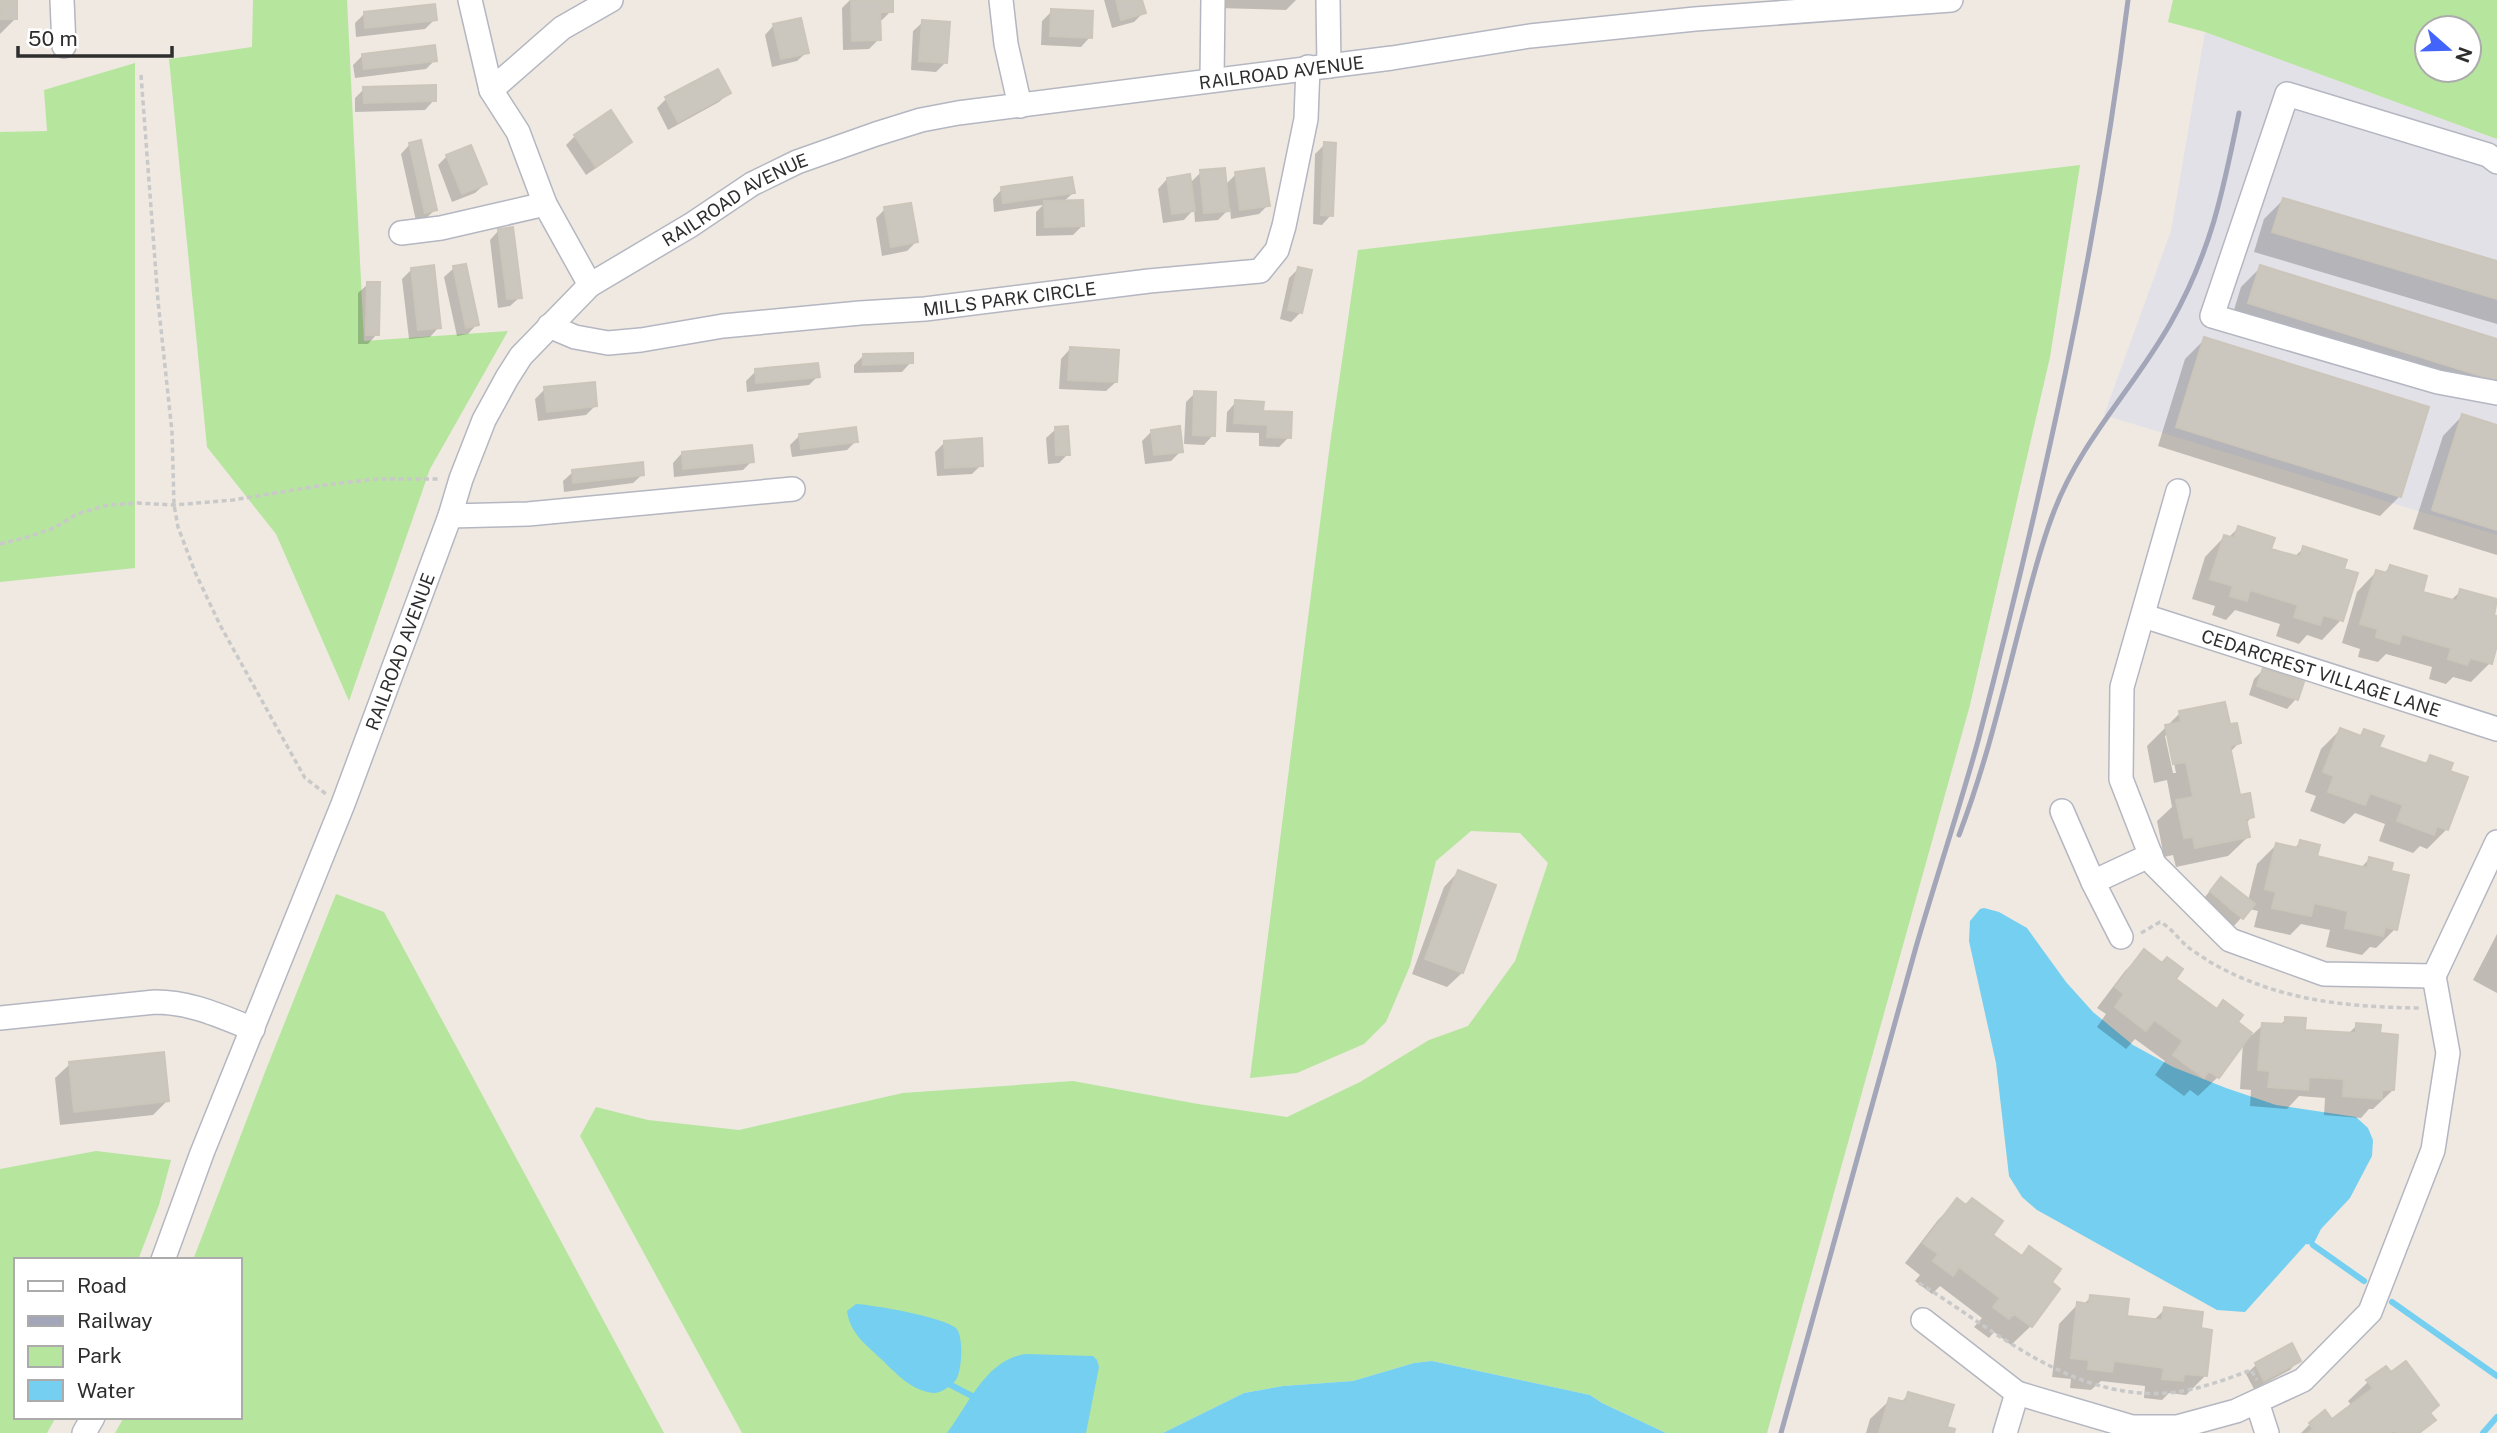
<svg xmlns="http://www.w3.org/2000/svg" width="2497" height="1433" font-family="'Public Sans',sans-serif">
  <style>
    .industrial { fill: #e3e1e8 }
    .green { fill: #b6e59e; fill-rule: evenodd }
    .water { fill: #75cff0 }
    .shadow { fill: #0003; fill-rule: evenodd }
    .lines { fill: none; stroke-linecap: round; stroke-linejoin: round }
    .stream { stroke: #75cff0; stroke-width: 6 }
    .building { fill: #cbc7bf; stroke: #cbc5ba; stroke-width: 2 }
    .minor-casing { stroke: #b4b7c1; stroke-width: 26 }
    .path { stroke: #c9c9c9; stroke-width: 3.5; stroke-dasharray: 5 3.5; stroke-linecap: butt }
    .minor { stroke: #fff; stroke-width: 23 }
    .rail { stroke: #a3a6b8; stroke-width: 5 }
    .labels { text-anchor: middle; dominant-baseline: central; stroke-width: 5; stroke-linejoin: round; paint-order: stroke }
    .street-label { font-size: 18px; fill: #2e2e2e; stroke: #fff }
  </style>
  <rect width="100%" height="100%" fill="#efe9e1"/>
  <!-- industrial -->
  <path class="industrial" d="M2205 32 2497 139V535L2104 415 2171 231Z"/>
  <!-- green -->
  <path class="green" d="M253 0H347L364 341 508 331 430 469 349 701 276 534 207 447 169 59 252 47Z
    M2173 0H2497V139L2205 32 2168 22ZM2427 28H2469V70H2427Z
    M135 63V568L0 582V132L47 131 44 90Z
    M2080 165 2050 357 1970 705 1767 1433H1666L1602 1403 1590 1395 1432 1361 1414 1363 1353 1381 1283 1386 1244 1393 1163 1433H742L580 1136 596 1107 648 1120 739 1130 903 1093 1073 1081 1198 1104 1287 1117 1360 1082 1429 1040 1468 1026 1515 961 1548 863 1520 833 1471 831 1436 861 1410 966 1386 1022 1364 1044 1297 1073 1250 1078 1330 444 1358 250Z
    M336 894 384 912 664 1433H115L124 1417H240V1260H193L265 1072Z
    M96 1151 171 1160 159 1205 138 1260H16V1417H56L47 1433H0V1169Z"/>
  <!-- water -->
  <path class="water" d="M1984 908 1999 912 2027 928 2066 982 2093 1012 2133 1045 2173 1067 2226 1088 2276 1105 2356 1117 2368 1128 2373 1140 2372 1156 2350 1198 2321 1229 2313 1245 2306 1244 2245 1312 2217 1310 2037 1210 2022 1197 2009 1176 1996 1063 1969 941 1970 921 1980 909Z
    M856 1304C875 1305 942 1317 956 1328 964 1336 962 1371 956 1380 951 1386 941 1393 934 1393 911 1391 896 1373 880 1358 865 1344 850 1333 847 1311Z
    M1025 1354 1093 1356 1097 1360 1099 1367 1086 1433H947C969 1404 986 1360 1025 1354Z
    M1432 1361 1590 1395 1602 1403 1666 1433H1163L1244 1393 1283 1386 1353 1381 1414 1363Z"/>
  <!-- shadow -->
  <path class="shadow" d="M0 0H15L16 18 0 34Z
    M850 0H891V11L882 20H879V39L869 49 843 50 842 8Z
    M1104 0H1140L1144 12 1134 22 1112 28Z
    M1218 0H1296L1286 10 1218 8Z
    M1052 11 1090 37 1081 47 1041 45 1042 21Z
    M364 14 435 19 425 29 356 37 355 23Z
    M923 22 946 62 936 72 911 70 913 31Z
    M774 25 807 52 797 61 772 67 765 35Z
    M363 55 435 60 426 69 355 78 353 65Z
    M364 89 434 100 425 110 355 112V98Z
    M729 93 719 102 668 130 657 108 666 99Z
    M575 136 630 142 621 151 586 175 566 145Z
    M410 144 435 210 425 219 416 221 401 154Z
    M1325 144 1331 215 1322 225 1313 224 1315 154Z
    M447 156 485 184 475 193 452 202 438 165Z
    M1201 172 1225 185 1236 174 1268 205 1259 214 1231 219 1230 208 1218 220 1195 222 1194 209 1184 220 1163 223 1158 189 1167 179 1190 183Z
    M1002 189 1073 193 1063 202 1082 226 1073 235 1036 236V212L1043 205 994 212 993 199Z
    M2283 200 2497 263V324L2254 252 2264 219Z
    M885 209 916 242 907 251 882 256 876 218Z
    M499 230 520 297 510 306 498 308 490 240Z
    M2261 267 2497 341V406L2230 323 2241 287Z
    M454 268 477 324 468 334 457 336 444 277Z
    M412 269 439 327 430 337 409 339 402 279Z
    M1298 269 1300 313 1291 322 1280 319 1289 278Z
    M368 284 377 334 368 344H358V293Z
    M2205 339 2400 496 2380 516 2158 446 2185 359Z
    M1070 349 1116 382 1106 391 1059 389 1061 359Z
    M863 356 911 362 902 372 854 373V365Z
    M756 371 818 376 809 385 747 392 746 381Z
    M545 389 596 405 586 415 538 421 535 399Z
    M1195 393 1213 435 1204 445 1184 444 1186 402Z
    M1236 402 1289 437 1279 447 1259 446V433L1226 432 1227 412Z
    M2462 416 2497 427V555L2413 529 2443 436Z
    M1056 429 1068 454 1059 463 1048 464 1046 438Z
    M1152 431 1181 451 1171 461 1145 464 1142 441Z
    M800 435 856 441 847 450 792 457 790 445Z
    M945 442 981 465 972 474 937 476 935 452Z
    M682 453 752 461 743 470 674 477 673 463Z
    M573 472 643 474 633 483 564 492 563 481Z
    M2238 528 2269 550 2294 557 2304 548 2342 570 2341 620 2322 640 2307 635 2299 644 2276 636 2280 624 2235 610 2226 620 2212 615 2215 606 2192 599 2205 557 2224 537 2228 538Z
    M2390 567 2421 593 2450 601 2461 591 2492 617 2497 618V638L2490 663 2471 682 2453 677 2446 684 2429 679 2432 667 2386 654 2378 662 2358 657 2360 649 2342 643 2357 592 2376 572 2383 574Z
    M2263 670 2296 699 2287 709 2249 695 2254 679Z
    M2180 713 2228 726 2239 743 2229 753 2238 798 2252 817 2245 824 2248 837 2228 856 2176 867 2173 855 2164 857 2157 821 2172 807 2167 780 2154 783 2147 746ZM2168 733 2176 773H2173L2165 736Z
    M2340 730 2359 737 2364 731 2377 748 2423 765 2431 757 2448 772 2447 829 2427 849 2420 846 2413 853 2379 841 2385 824 2355 813 2344 824 2310 811 2316 796 2305 792 2321 749Z
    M2300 842 2315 858 2361 868 2369 859 2395 929 2376 948 2370 947 2362 955 2326 947 2330 930 2301 924 2290 935 2254 927 2258 911 2249 909 2233 927 2202 901 2212 888 2248 901 2257 864 2276 845 2294 849Z
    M1458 872 1494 886 1462 973 1447 987 1412 974 1444 887Z
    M2497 934V993L2473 980Z
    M2144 952 2174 979 2216 1010 2223 1003 2235 1022 2252 1035 2263 1025 2279 1026 2286 1019 2303 1031 2347 1035 2357 1025 2378 1035 2393 1090 2373 1109H2369L2361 1118 2324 1115 2325 1098 2299 1096 2287 1109 2250 1106 2251 1090 2240 1089 2243 1042 2218 1077 2198 1096 2190 1090 2184 1096 2155 1075 2165 1061 2135 1039 2126 1049 2097 1027 2106 1014 2097 1008 2125 971Z
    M70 1064 167 1101 153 1115 60 1125 55 1078Z
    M1957 1201 1991 1235 2020 1257 2030 1248 2049 1283 2031 1326 2011 1345 1994 1332 1989 1338 1974 1327 1982 1318 1940 1286 1932 1294 1915 1281 1920 1275 1905 1263 1938 1220Z
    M2091 1297 2125 1318 2153 1321 2165 1309 2199 1330 2205 1376 2186 1395 2169 1393 2162 1400 2144 1398 2145 1386 2101 1381 2091 1390 2070 1388 2071 1379 2052 1377 2059 1324 2078 1304 2083 1305Z
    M2291 1346 2299 1360 2290 1370 2254 1389 2246 1374 2256 1365Z
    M2368 1382 2429 1414 2433 1420 2420 1433H2301L2310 1424 2332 1422 2352 1406 2348 1401Z
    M1909 1394 1945 1428 1952 1433H1866L1870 1419 1890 1400 1900 1403Z"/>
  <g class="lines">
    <!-- stream -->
    <path class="stream" d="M2313 1245 2364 1281
      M2392 1302 2497 1376
      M949 1384 972 1396
      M2483 1433 2497 1417"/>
  </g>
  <!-- building -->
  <path class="building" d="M0 0H17V19H0Z
    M851 0H893V12H880L881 40 852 41Z
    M1116 0H1142L1146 13 1121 20Z
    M435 4 437 20 365 28 364 12Z
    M1051 9 1093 11 1092 38 1050 36Z
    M801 18 809 53 781 59 773 24Z
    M922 20 950 22 947 63 919 61Z
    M435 45 437 61 364 69 362 54Z
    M718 69 731 93 678 122 665 97Z
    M436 85V101L364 103 363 87Z
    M611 110 632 142 596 167 574 135Z
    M421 140 437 210 425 213 409 143Z
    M1324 142 1336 143 1333 216 1321 215Z
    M471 145 487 184 462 194 446 155Z
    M1225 168 1229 211 1204 213 1200 170Z
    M1264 168 1270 206 1240 210 1235 172Z
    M1190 174 1195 211 1172 214 1167 178Z
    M1072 177 1075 193 1003 203 1001 187Z
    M2283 198 2497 261V299L2272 232Z
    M1083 200 1084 226 1045 227 1044 201Z
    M911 203 918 242 891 247 884 207Z
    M513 227 522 298 507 299 498 229Z
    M466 264 479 325 466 328 453 266Z
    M434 265 441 328 418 330 411 268Z
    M2260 265 2497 339V381L2248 303Z
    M1298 267 1312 270 1302 313 1288 310Z
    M367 282H380L379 335H366Z
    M2204 337 2429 407 2401 497 2176 427Z
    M1070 347 1119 350 1117 382 1068 380Z
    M913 353V363L863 365V354Z
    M818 363 820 377 756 383 755 369Z
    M595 382 597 406 547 412 544 387Z
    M1194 391 1216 392 1215 436 1193 435Z
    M1235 400 1264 402 1263 411 1292 412 1291 438 1267 437 1268 425 1234 423Z
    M2462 414 2497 425V530L2432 510Z
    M1068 426 1070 455H1056L1055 427Z
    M1180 426 1183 452 1154 455 1151 430Z
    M856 427 858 442 801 449 799 434Z
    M982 438 983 466 945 468 944 441Z
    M752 445 754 462 683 469 682 452Z
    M643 462 644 475 573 483 572 470Z
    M2238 526 2275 538 2271 549 2300 557 2303 546 2347 560 2344 569 2358 573 2343 621 2323 615 2320 625 2294 617 2298 605 2250 590 2247 601 2230 596 2233 586 2210 579 2224 535 2234 538Z
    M2390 565 2427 576 2423 592 2457 601 2460 589 2497 599 2494 616H2497V645L2492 664 2470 658 2467 665 2448 659 2451 648 2402 634 2399 644 2376 637 2378 629 2360 624 2376 570 2387 573Z
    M2263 668 2304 682 2298 700 2257 686Z
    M2225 702 2230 724 2237 723 2241 743 2230 746 2240 795 2250 793 2254 817 2246 819 2250 837 2195 848 2193 837 2184 838 2176 800 2193 797 2186 762 2173 764 2165 725 2181 722 2179 711Z
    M2340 728 2361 736 2364 729 2384 736 2379 747 2427 764 2430 755 2453 763 2450 771 2468 777 2448 830 2437 826 2434 835 2397 821 2403 805 2370 793 2365 805 2328 792 2334 776 2323 772Z
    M2300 840 2320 845 2317 856 2367 868 2369 857 2393 863 2391 871 2409 875 2397 930 2385 927 2383 936 2345 928 2348 911 2314 903 2311 916 2272 908 2276 892 2265 889 2276 843 2298 848Z
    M1458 870 1496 885 1463 973 1425 959Z
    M2221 877 2255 904 2243 919 2210 891Z
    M2144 949 2162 963 2167 957 2183 969 2176 979 2217 1009 2223 1000 2243 1015 2238 1022 2252 1033 2219 1078 2209 1071 2204 1078 2173 1055 2183 1041 2154 1020 2146 1031 2115 1007 2124 994 2115 987Z
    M2285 1017 2306 1018 2305 1030 2356 1033V1023L2381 1025 2380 1033 2398 1035 2394 1090H2382V1099L2343 1096 2344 1079 2309 1077 2308 1090 2268 1087 2270 1071 2258 1070 2262 1023 2285 1024Z
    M164 1052 169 1101 74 1112 69 1062Z
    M1957 1198 1966 1205 1972 1198 2003 1221 1993 1235 2022 1256 2029 1246 2061 1269 2052 1282 2060 1289 2032 1327 2014 1314 2009 1319 1993 1307 2000 1298 1959 1267 1953 1276 1933 1261 1938 1254 1923 1243Z
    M2090 1295 2129 1299 2127 1316 2162 1320 2164 1307 2203 1312 2201 1328 2212 1330 2207 1376 2184 1374 2183 1381 2162 1379 2164 1368 2114 1361 2112 1372 2088 1369 2089 1360 2071 1358 2077 1302 2089 1304Z
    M2292 1343 2301 1361 2264 1381 2255 1363Z
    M2406 1361 2439 1405 2430 1413 2436 1420 2419 1433H2396L2394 1430 2391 1433H2308L2313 1429 2309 1423 2325 1410 2332 1419 2373 1388 2366 1380 2386 1366 2391 1372Z
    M1908 1392 1954 1405 1947 1427 1955 1429 1954 1433H1879L1889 1398 1905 1402Z"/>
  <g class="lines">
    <!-- minor casing -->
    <g class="minor-casing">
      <g id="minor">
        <path d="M62 0 64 46"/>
        <path d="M470 0 491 90 518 132 545 204 590 285"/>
        <path d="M1001 0 1006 44 1020 106"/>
        <path d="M1328 0 1329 66"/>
        <path d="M1212 79 1213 0"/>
        <path d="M491 90 562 28 611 0"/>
        <path d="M2497 162 2488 155 2287 94 2212 316 2438 382 2497 393"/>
        <path d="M401 233 441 228 545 204"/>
        <path id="s1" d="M549 326 575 337 608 343 641 340 723 326 860 313 925 309 1149 281 1260 271 1277 250 1284 226 1306 119 1308 67"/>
        <path d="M2178 491 2122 687 2121 779 2154 864 2230 940 2324 974 2434 976 2497 842"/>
        <path d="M450 516 528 514 793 489"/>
        <path id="s2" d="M2144 616 2497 729"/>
        <path d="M2062 811 2093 882 2151 855"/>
        <path d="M2093 882 2121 937"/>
        <path d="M0 1018 155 1002C191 1002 220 1016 253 1029"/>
        <path id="s3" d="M163 1260 202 1153 343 804 450 516 461 479 484 420 507 378 521 356 590 285 691 225 752 184 797 162 876 134 921 120 958 113 1392 58 1530 36 1695 19 1951 0"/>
        <path d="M1923 1320 2017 1393 2132 1427H2177L2236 1411 2303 1380 2370 1312 2433 1150 2448 1053 2434 976"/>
        <path d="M2257 1402 2267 1433"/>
        <path d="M84 1433 93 1417"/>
        <path d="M2005 1433 2017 1393"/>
      </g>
    </g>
    <!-- path -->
    <path class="path" d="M141 75 158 301 172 432 174 505 178 527 195 572 220 625 277 728 305 778 326 794
      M0 544 28 537 54 528 77 514 108 505 138 503 174 505 233 500 324 485 377 479H441
      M2141 933 2160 922C2171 927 2178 939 2188 947 2194 952 2203 957 2210 962 2276 1000 2344 1007 2419 1008
      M1919 1283C1997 1331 2070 1400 2169 1393 2197 1390 2225 1380 2251 1370L2257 1380"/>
    <!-- minor -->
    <use href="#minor" class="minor"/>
    <!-- rail -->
    <path class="rail" d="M1959 835C1985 767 2002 696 2020 626 2030 589 2039 550 2053 514 2079 443 2133 389 2170 324 2211 252 2223 192 2239 113
      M1781 1433C1827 1271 1870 1109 1916 947 1936 878 1959 810 1978 741 2042 497 2097 250 2128 0"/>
  </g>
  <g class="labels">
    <!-- street labels -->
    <g class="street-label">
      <text stroke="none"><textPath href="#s3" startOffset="1808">RAILROAD AVENUE</textPath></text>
      <text stroke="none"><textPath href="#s3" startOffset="1241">RAILROAD AVENUE</textPath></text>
      <text stroke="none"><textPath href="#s1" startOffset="466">MILLS PARK CIRCLE</textPath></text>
      <text stroke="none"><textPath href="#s3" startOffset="653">RAILROAD AVENUE</textPath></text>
      <text stroke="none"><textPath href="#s2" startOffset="186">CEDARCREST VILLAGE LANE</textPath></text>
    </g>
  </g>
  <!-- legend -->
  <rect x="14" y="1258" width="228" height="161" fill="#ffffff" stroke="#ababab" stroke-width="2"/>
  <rect x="28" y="1281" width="35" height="10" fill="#ffffff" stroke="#ababab" stroke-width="2"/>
  <text x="77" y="1293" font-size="21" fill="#2e2e2e">Road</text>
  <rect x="28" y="1316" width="35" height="10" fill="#a3a6b8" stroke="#ababab" stroke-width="2"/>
  <text x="77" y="1328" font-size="21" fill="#2e2e2e">Railway</text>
  <rect x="28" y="1346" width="35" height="21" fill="#b6e59e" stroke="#ababab" stroke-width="2"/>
  <text x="77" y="1363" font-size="21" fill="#2e2e2e">Park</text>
  <rect x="28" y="1380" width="35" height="21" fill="#75cff0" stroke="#ababab" stroke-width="2"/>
  <text x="77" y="1398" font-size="21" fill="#2e2e2e">Water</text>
  <!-- north arrow -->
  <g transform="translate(2448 49) rotate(110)"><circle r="33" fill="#ffffff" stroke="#ababab" stroke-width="2"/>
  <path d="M0-5L12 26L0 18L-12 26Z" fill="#4264fb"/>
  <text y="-10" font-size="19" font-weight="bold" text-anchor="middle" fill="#2e2e2e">N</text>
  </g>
  <!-- scale -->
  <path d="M18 46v10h154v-10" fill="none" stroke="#2e2e2e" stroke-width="3.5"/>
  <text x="28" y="46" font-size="21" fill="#2e2e2e" stroke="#ffffff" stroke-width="5" paint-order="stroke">50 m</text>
</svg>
